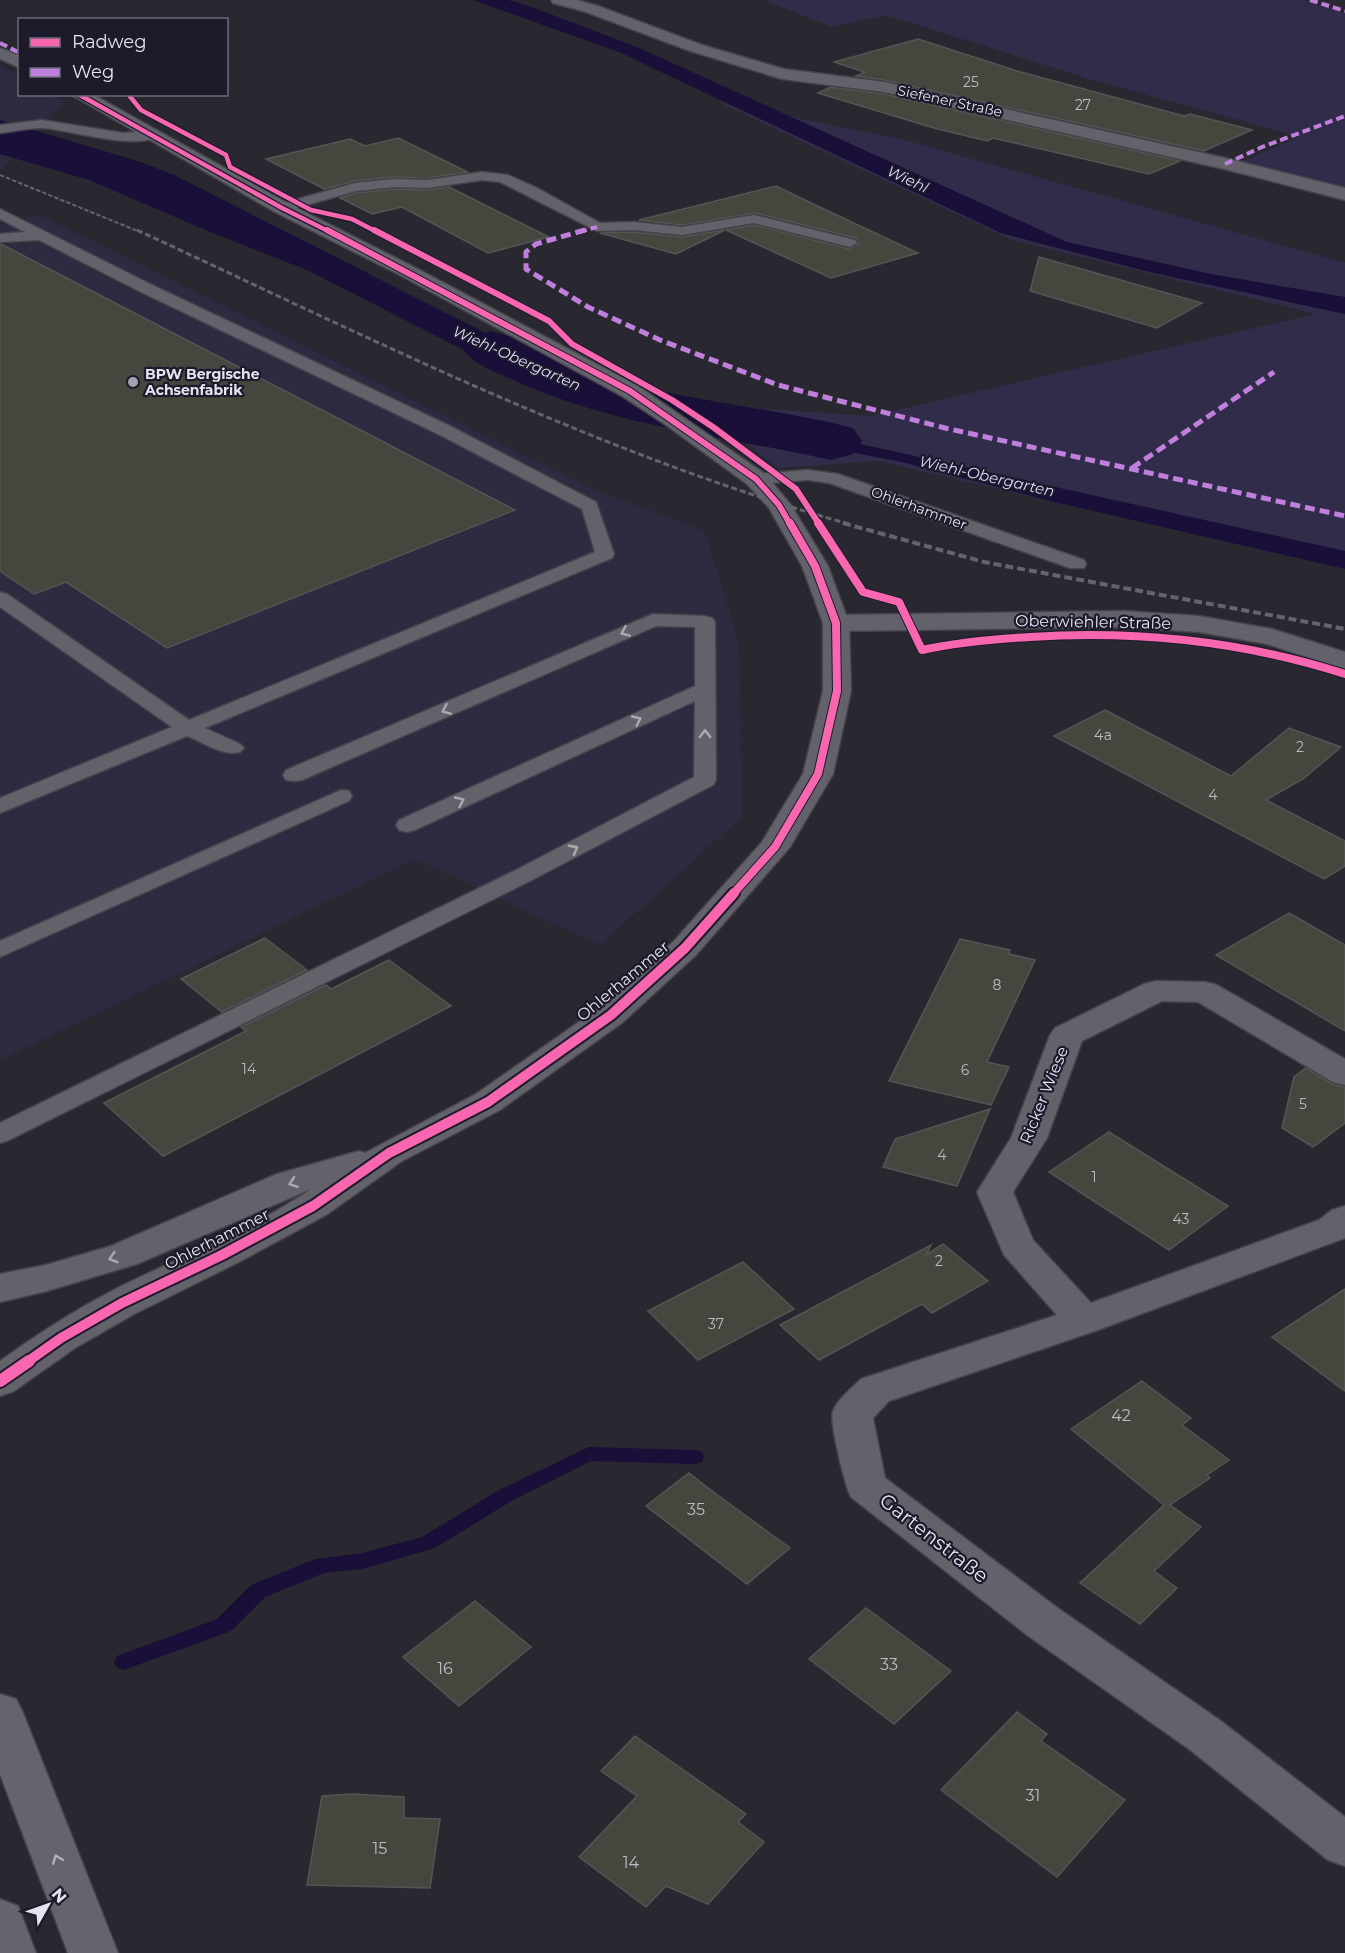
<svg xmlns="http://www.w3.org/2000/svg" width="1345" height="1953" font-family="Montserrat,sans-serif">
  <style>
    .built { fill: #2c2b40 }
    .green { fill: #302c49 }
    .water { fill: #190f38 }
    .lines { fill: none; stroke-linecap: round; stroke-linejoin: round }
    .stream { fill: #190f38; fill-rule: evenodd }
    .river { fill: #190f38; fill-rule: evenodd }
    .building { fill: #46453e; stroke: #565555; stroke-width: 1.5 }
    .service-casing { stroke: #44434b; stroke-width: 3 }
    .minor-casing { stroke: #44434b; stroke-width: 3 }
    .tertiary-casing { stroke: #44434b; stroke-width: 3 }
    .primary-casing { stroke: #44434b; stroke-width: 3 }
    .service { fill: #63626b; fill-rule: evenodd }
    .minor { fill: #63626b; fill-rule: evenodd }
    .tertiary { fill: #63626b; fill-rule: evenodd }
    .primary { fill: #64646d; fill-rule: evenodd }
    .rail-far2 { stroke: #64646c; stroke-width: 2; stroke-dasharray: 4.5 2; stroke-linecap: butt }
    .rail-far1 { stroke: #64646c; stroke-width: 3; stroke-dasharray: 6 3; stroke-linecap: butt }
    .rail { stroke: #64646c; stroke-width: 4; stroke-dasharray: 8 4; stroke-linecap: butt }
    .quiet-far1 { stroke: #c07fdc; stroke-width: 4; stroke-dasharray: 8 4; stroke-linecap: butt }
    .quiet { stroke: #c07fdc; stroke-width: 5; stroke-dasharray: 10 5; stroke-linecap: butt }
    .cycleway-far4-casing { stroke: #1c1a2b; stroke-width: 7 }
    .cycleway-far3-casing { stroke: #1c1a2b; stroke-width: 8 }
    .cycleway-far2-casing { stroke: #1c1a2b; stroke-width: 10 }
    .cycleway-far1-casing { stroke: #1c1a2b; stroke-width: 14 }
    .cycleway-casing { stroke: #1c1a2b; stroke-width: 16 }
    .cycleway-far4 { stroke: #f766af; stroke-width: 4.5 }
    .cycleway-far3 { stroke: #f766af; stroke-width: 6 }
    .cycleway-far2 { stroke: #f766af; stroke-width: 8 }
    .cycleway-far1 { stroke: #f766af; stroke-width: 10 }
    .cycleway { stroke: #f766af; stroke-width: 12 }
    .oneway { stroke: #aaaab4 }
    .oneway2 { stroke: #b1b1bc }
    .poi-dot { fill: #a3a2ad; stroke: #1c1a2b; stroke-width: 2 }
    .labels { text-anchor: middle; dominant-baseline: central; stroke-width: 4.5; stroke-linejoin: round; paint-order: stroke }
    .number-label { font-size: 14px; fill: #bcbcc4 }
    .far-street-label { font-size: 14px; fill: #e4e4f0; stroke: #1c1a2b }
    .far-poi-label { font-size: 14px; font-weight: bold; fill: #e4e4f0; stroke: #1c1a2b; text-anchor: start }
    .far-water-label { font-size: 15px; font-style: italic; fill: #dad8f9; stroke: #1c1a2b }
    .street-label { font-size: 16px; fill: #e4e4f0; stroke: #1c1a2b }
    .near-number-label { font-size: 16px; fill: #bcbcc4 }
    .near-street-label { font-size: 20px; fill: #e4e4f0; stroke: #1c1a2b }
  </style>
  <rect width="100%" height="100%" fill="#292831"/>
  <!-- built -->
  <path class="built" d="M0 65 19 76 20 94 53 95 65 101 0 171Z
    M40 215 592 489 705 531 739 643 742 817 600 945 415 859 0 1060V226Z"/>
  <!-- green -->
  <path class="green" d="M764 0H1303L1345 13V188L1241 162 1300 137 1086 78 886 15 832 27Z
    M718 102 901 139 1345 263V569L878 461 778 468 727 428 690 404 870 416 1316 314 1012 240Z"/>
  <!-- water -->
  <path class="water" d="M473 0H508L526 5 637 47 1067 242 1216 275 1345 297V314L1145 271 1001 233 619 52Z
    M0 120 141 162 174 175 582 382 628 409 564 398 540 389 309 271 208 231 89 180 0 154Z
    M690 404 738 417 1345 551V569L1050 501 902 462 727 428Z"/>
  <g class="lines">
    <!-- stream -->
    <path class="stream" d="M589 1447 695 1450 702 1452 704 1457 702 1462 695 1464 591 1461 513 1500 435 1548 362 1569 324 1573 265 1597 231 1631 124 1670 117 1668 114 1662 117 1656 217 1619 251 1585 315 1559 362 1553 422 1537 499 1490Z"/>
    <!-- river -->
    <path class="river" d="M491 331C538 343 581 369 628 383 702 403 779 409 853 428L862 441 853 454 831 460C723 436 613 426 511 379 492 370 474 365 462 348L471 336Z"/>
  </g>
  <!-- building -->
  <path class="building" d="M918 39 1017 71 1184 116 1190 114 1252 130 1204 151 884 80 856 76 865 72 834 62Z
    M830 87 884 94 1180 161 1149 174 993 138 987 141 934 128 818 93Z
    M398 138 468 172 428 178 394 177 355 181 324 189 266 159 350 139 365 146Z
    M776 186 811 203 918 253 831 278 726 230 754 225 849 249 859 244 856 238 755 213 682 225 639 220Z
    M449 187 549 237 488 253 402 207 372 214 340 198 356 193 394 189 428 190Z
    M725 230 676 254 600 233 634 232 682 237Z
    M0 244H1L515 510 167 648 66 582 34 594 0 571Z
    M1039 257 1202 303 1157 328 1030 291Z
    M1105 710 1231 776 1289 728 1341 747 1303 779 1266 800 1345 841V866L1324 879 1054 736Z
    M1289 913 1345 945V1031L1216 955Z
    M265 938 307 970 222 1012 181 979Z
    M960 939 1010 950 1009 954 1035 960 987 1062 1009 1067 991 1105 889 1081Z
    M389 960 451 1006 163 1156 104 1103 246 1031 241 1027 326 985 331 989Z
    M1306 1068 1332 1084 1345 1087V1123L1313 1147 1282 1128 1294 1077Z
    M990 1109 957 1186 883 1167 895 1139Z
    M1109 1132 1152 1159 1228 1206 1169 1250 1049 1172Z
    M943 1244 988 1281 932 1313 922 1304 819 1360 780 1325 931 1245 926 1255Z
    M743 1262 794 1309 698 1360 648 1311Z
    M1345 1289V1391L1272 1337Z
    M1142 1381 1191 1418 1182 1425 1229 1460 1207 1475 1210 1478 1170 1505 1201 1527 1154 1571 1177 1588 1140 1624 1080 1583 1164 1505 1071 1429Z
    M689 1473 716 1494 790 1548 747 1584 646 1506Z
    M475 1601 531 1647 459 1706 403 1657Z
    M866 1608 951 1671 894 1724 809 1659Z
    M1017 1712 1047 1734 1041 1741 1125 1800 1057 1877 941 1790Z
    M635 1736 746 1814 738 1822 764 1842 708 1904 666 1886 646 1907 579 1857 637 1796 601 1771Z
    M353 1794 404 1797V1818L440 1819 430 1888 307 1885 322 1796Z"/>
  <g class="lines">
    <!-- service casing -->
    <g class="service-casing">
      <path id="service" d="M42 120 123 133 151 131 158 135C140 152 67 129 42 128 29 128 14 131 0 133V125Z
        M482 172 508 175 537 188 600 223 634 222 682 227 754 215 855 240 857 243 850 247 754 223 682 235 634 230 597 231 500 182 482 180 428 188 394 187 356 191 282 212 275 208 277 205 355 183 394 179 428 180Z
        M0 209 152 285 450 426 596 502 614 554 612 558 205 728 240 744 244 748 240 752C223 757 203 742 187 736L0 813V798L172 727 0 607V592L7 594 189 720 595 552 582 509 438 434 141 292 39 240 0 242V234L25 232 0 219Z
        M808 470 838 474 1084 560 1086 564 1084 568H1070L829 483 808 480 756 484 750 483 747 479 750 475 756 474Z
        M653 614 705 616 712 618 715 622 716 780 713 785 530 881 9 1140 0 1143V1123L514 871 694 777 695 701 415 830 407 832 399 830 396 825 399 820 695 686V627L656 626 302 780 294 781 286 780 283 775 286 770Z
        M341 790 349 791 352 796 349 801 0 957V941Z"/>
    </g>
    <!-- minor casing -->
    <g class="minor-casing">
      <path id="minor" d="M551 0H577L598 6 702 45 784 69 884 82 1225 158 1345 188V200L1224 169 884 92 782 79 690 51 586 12 553 3Z
        M1124 611 1199 616 1272 629 1345 652V669L1267 644 1199 632 1124 627 836 631 827 629 823 623 827 617 836 615Z
        M1156 981 1205 982 1217 985 1345 1059V1085L1333 1082 1198 1002 1162 1001 1082 1041 1047 1138 1013 1192 1033 1240 1091 1303 1319 1220 1332 1210 1345 1206V1238L1098 1330 889 1401 873 1418 885 1478 1059 1609 1221 1721 1345 1817V1866L1328 1860 1189 1749 1027 1635 851 1497C845 1486 829 1421 833 1411 838 1399 851 1389 861 1379L1057 1315 1004 1255 977 1192 1011 1138 1050 1035 1055 1028 1144 984Z"/>
    </g>
    <!-- tertiary casing -->
    <g class="tertiary-casing">
      <path id="tertiary" d="M0 48 20 56V68L0 59Z
        M70 94H92L289 204 414 267 638 386 765 474 791 505 828 566 849 623 851 691 833 774 790 847 696 955 623 1022 500 1110 402 1161 326 1215 235 1264 136 1313 75 1348 14 1391 0 1396V1361C35 1336 70 1313 108 1293 175 1258 249 1232 311 1189L137 1264 47 1291 0 1302V1274L46 1265 111 1246 277 1174 359 1151 365 1153 476 1094 599 1008 674 941 762 842 803 774 823 691V623L802 566 769 508 747 484 666 425 622 396 400 275 275 212Z"/>
    </g>
    <!-- primary casing -->
    <g class="primary-casing">
      <path id="primary" d="M0 1694 16 1699 23 1713 118 1953H68L0 1774Z
        M0 1899 18 1906 36 1953H0Z"/>
    </g>
    <!-- service -->
    <use href="#service" class="service"/>
    <!-- minor -->
    <use href="#minor" class="minor"/>
    <!-- tertiary -->
    <use href="#tertiary" class="tertiary"/>
    <!-- primary -->
    <use href="#primary" class="primary"/>
    <!-- rail-far2 -->
    <path class="rail-far2" d="M0 175 140 232"/>
    <!-- rail-far1 -->
    <path class="rail-far1" d="M137 230C370 338 601 455 849 524"/>
    <!-- rail -->
    <path class="rail" d="M843 523 984 562 1345 629"/>
    <!-- quiet-far1 -->
    <path class="quiet-far1" d="M1310 0 1345 11
      M0 43 20 53
      M1225 164 1262 147 1345 116
      M579 232 597 227"/>
    <!-- quiet -->
    <path class="quiet" d="M585 230 536 244 526 252V269L588 307 660 340 778 385 945 428 1345 516
      M1132 468 1274 372"/>
    <!-- cycleway-far4 casing -->
    <g class="cycleway-far4-casing">
      <path id="cycleway-far4" d="M78 94 282 208 330 232
        M128 94 141 110 226 155 230 167 311 210 352 219 377 232"/>
    </g>
    <!-- cycleway-far3 casing -->
    <g class="cycleway-far3-casing">
      <path id="cycleway-far3" d="M327 230 630 391 756 479 779 505 790 524
        M374 230 549 321 572 344 672 400 713 427 796 489 819 524"/>
    </g>
    <!-- cycleway-far2 casing -->
    <g class="cycleway-far2-casing">
      <path id="cycleway-far2" d="M818 523 863 592 899 602 922 650C958 642 994 639 1030 637 1139 630 1242 641 1345 674
        M733 894 775 847 818 774 837 691 836 623 815 566 790 523"/>
    </g>
    <!-- cycleway-far1 casing -->
    <g class="cycleway-far1-casing">
      <path id="cycleway-far1" d="M27 1362 61 1338 122 1303 222 1255 313 1206 389 1153 488 1102 611 1015 685 948 734 893"/>
    </g>
    <!-- cycleway casing -->
    <g class="cycleway-casing">
      <path id="cycleway" d="M0 1381 29 1361"/>
    </g>
    <!-- cycleway-far4 -->
    <use href="#cycleway-far4" class="cycleway-far4"/>
    <!-- cycleway-far3 -->
    <use href="#cycleway-far3" class="cycleway-far3"/>
    <!-- cycleway-far2 -->
    <use href="#cycleway-far2" class="cycleway-far2"/>
    <!-- cycleway-far1 -->
    <use href="#cycleway-far1" class="cycleway-far1"/>
    <!-- cycleway -->
    <use href="#cycleway" class="cycleway"/>
  </g>
  <!-- one-way arrows -->
  <defs><path id="oneway-chevron" d="M-2-3.5L2.5 0L-2 3.5" fill="none" stroke-width="1.6" stroke-linecap="round" stroke-linejoin="round" transform="scale(1.5)"/></defs>
  <g class="oneway">
    <use href="#oneway-chevron" transform="translate(625 632) rotate(157)"/>
    <use href="#oneway-chevron" transform="translate(446 710) rotate(157)"/>
    <use href="#oneway-chevron" transform="translate(637 720) rotate(-25)"/>
    <use href="#oneway-chevron" transform="translate(705 734) rotate(-90)"/>
    <use href="#oneway-chevron" transform="translate(460 801) rotate(-25)"/>
    <use href="#oneway-chevron" transform="translate(574 849) rotate(-28)"/>
    <use href="#oneway-chevron" transform="translate(293 1183) rotate(161)"/>
    <use href="#oneway-chevron" transform="translate(113 1258) rotate(163)"/>
  </g>
  <use class="oneway2" href="#oneway-chevron" transform="translate(57 1859) rotate(-111)"/>
  <!-- markers -->
  <circle class="poi-dot" cx="133" cy="382" r="6"/>
  <g class="labels">
    <!-- number labels -->
    <g class="number-label">
      <text x="971" y="82">25</text>
      <text x="1083" y="105">27</text>
      <text x="1103" y="735">4a</text>
      <text x="1300" y="747">2</text>
      <text x="1213" y="795">4</text>
      <text x="997" y="985">8</text>
      <text x="249" y="1069">14</text>
      <text x="965" y="1070">6</text>
      <text x="1303" y="1104">5</text>
      <text x="942" y="1155">4</text>
      <text x="1094" y="1177">1</text>
      <text x="1181" y="1219">43</text>
      <text x="939" y="1261">2</text>
      <text x="716" y="1324">37</text>
    </g>
    <!-- far-street labels -->
    <g class="far-street-label">
      <text transform="translate(950 101) rotate(12)">Siefener Straße</text>
      <text transform="translate(919 508) rotate(20)">Ohlerhammer</text>
    </g>
    <!-- far-poi labels -->
    <g class="far-poi-label">
      <text x="145" y="374">BPW Bergische<tspan x="145" dy="16">Achsenfabrik</tspan></text>
    </g>
    <!-- far-water labels -->
    <g class="far-water-label">
      <text transform="translate(908 179) rotate(25)">Wiehl</text>
      <text transform="translate(517 358) rotate(24)">Wiehl-Obergarten</text>
      <text transform="translate(987 476) rotate(13)">Wiehl-Obergarten</text>
    </g>
    <!-- street labels -->
    <g class="street-label">
      <text transform="translate(1093 622) rotate(1)">Oberwiehler Straße</text>
      <text transform="translate(623 981) rotate(-40)">Ohlerhammer</text>
      <text transform="translate(1044 1095) rotate(-68)">Ricker Wiese</text>
      <text transform="translate(217 1239) rotate(-27)">Ohlerhammer</text>
    </g>
    <!-- near-number labels -->
    <g class="near-number-label">
      <text x="1121" y="1415">42</text>
      <text x="696" y="1509">35</text>
      <text x="889" y="1664">33</text>
      <text x="445" y="1668">16</text>
      <text x="1033" y="1795">31</text>
      <text x="380" y="1848">15</text>
      <text x="631" y="1862">14</text>
    </g>
    <!-- near-street labels -->
    <g class="near-street-label">
      <text transform="translate(934 1538) rotate(38)">Gartenstraße</text>
    </g>
  </g>
  <!-- legend -->
  <rect x="18" y="18" width="210" height="78" fill="#1c1a2b" stroke="#6c6b7a" stroke-width="1.5"/>
  <rect x="30" y="38" width="30" height="9" fill="#f766af" stroke="#6c6b7a" stroke-width="1.5"/>
  <text x="72" y="48" font-size="18" fill="#e4e4f0">Radweg</text>
  <rect x="30" y="68" width="30" height="9" fill="#c07fdc" stroke="#6c6b7a" stroke-width="1.5"/>
  <text x="72" y="78" font-size="18" fill="#e4e4f0">Weg</text>
  <!-- north arrow -->
  <g transform="translate(48 1905) rotate(50)" stroke="#1c1a2b" stroke-width="4.5" paint-order="stroke">
  <path d="M0-4.5L10 22L0 15L-10 22Z" fill="#e4e4f0"/>
  <text y="-9" font-size="16" font-weight="bold" text-anchor="middle" fill="#e4e4f0">N</text>
  </g>
</svg>
